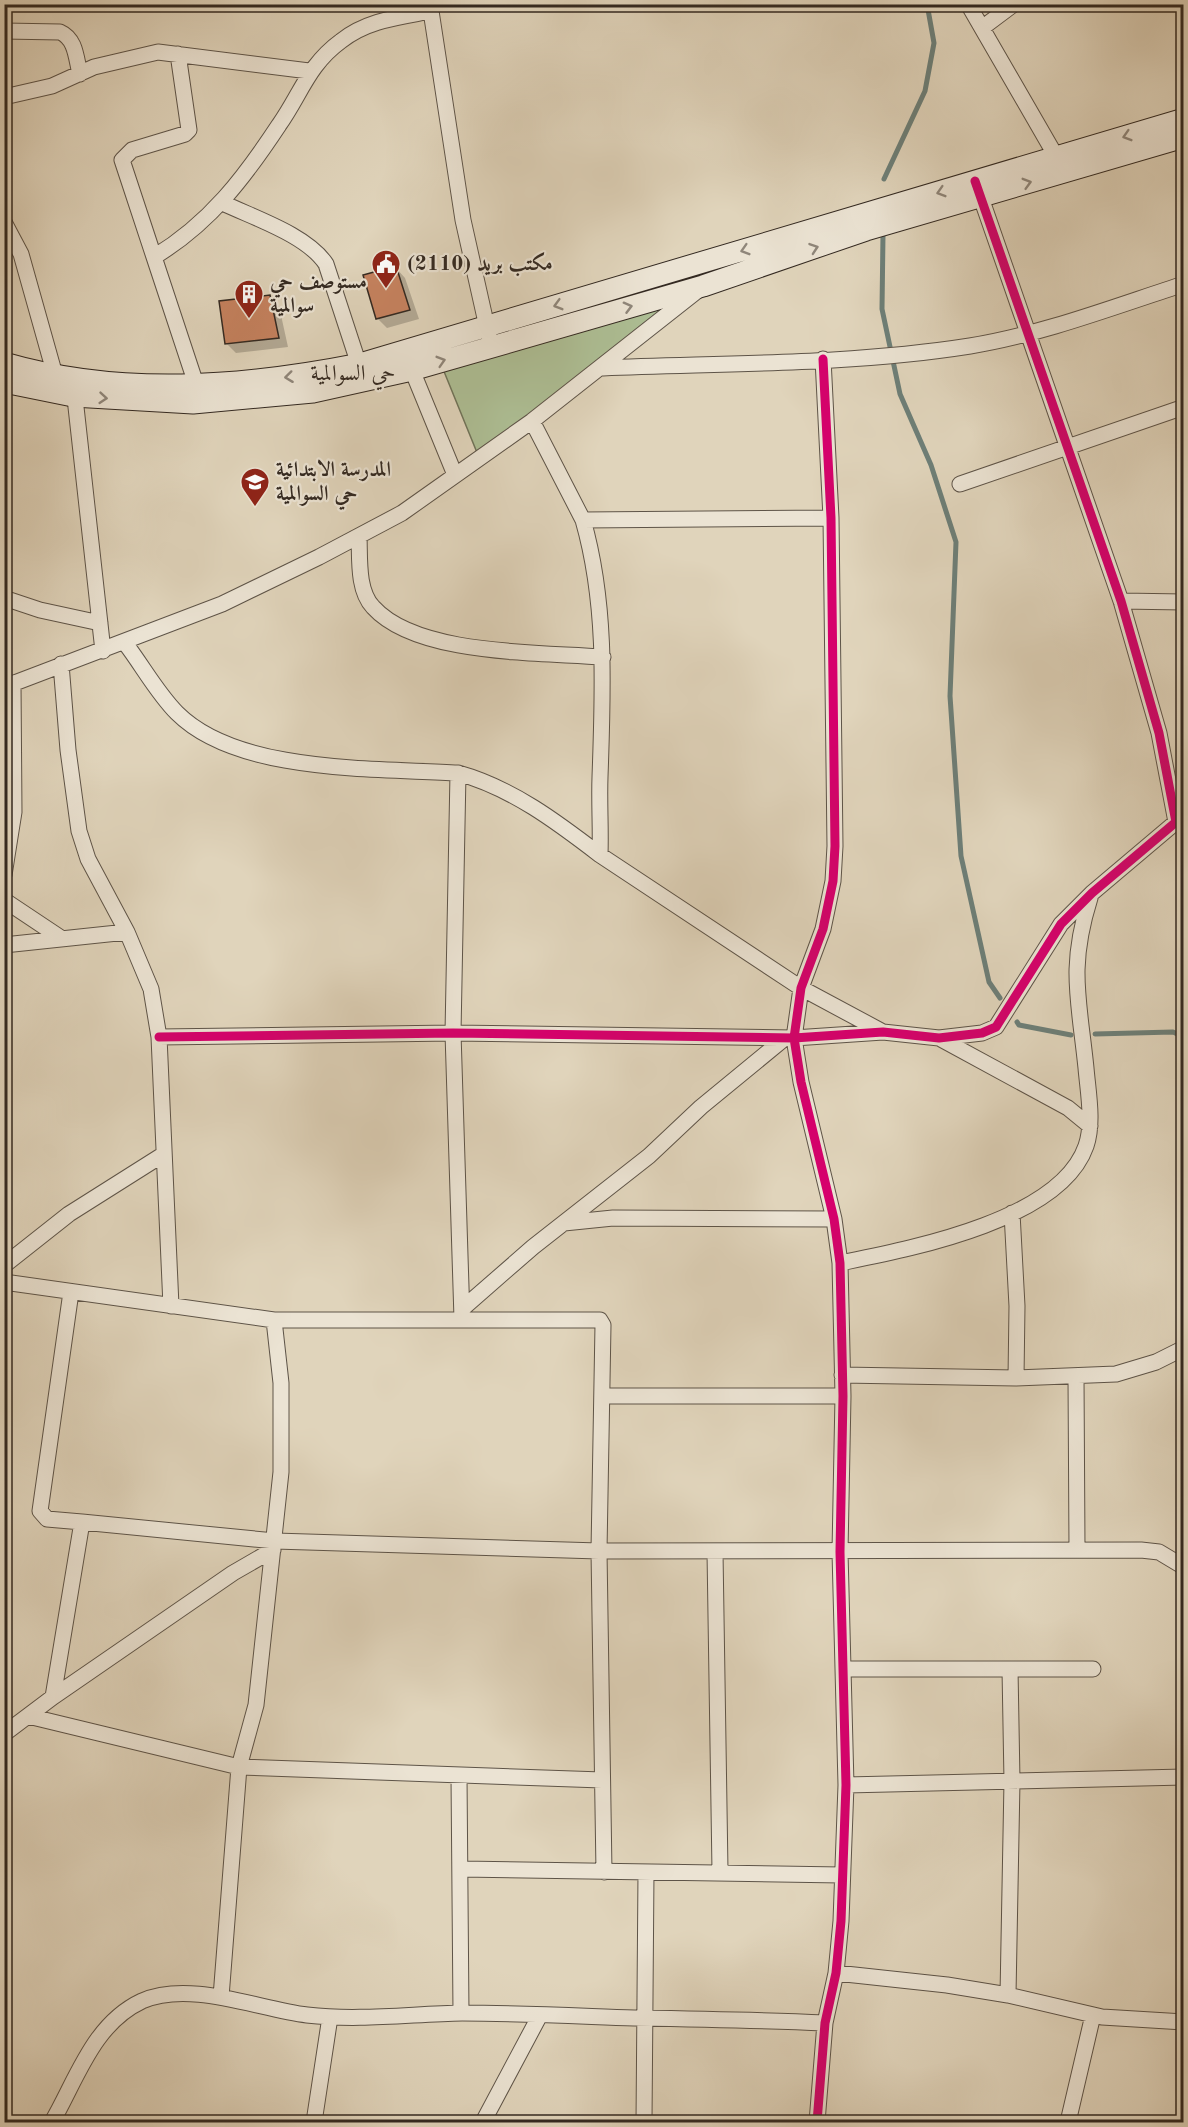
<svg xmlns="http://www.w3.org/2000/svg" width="1188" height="2127" font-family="'Old Standard TT',Amiri,serif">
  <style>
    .green { fill: #adbe94; stroke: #70745a; stroke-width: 1.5 }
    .shadow { fill: #0003 }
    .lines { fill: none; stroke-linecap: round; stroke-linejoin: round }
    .stream { stroke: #6d7f78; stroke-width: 5 }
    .building { fill: #c6825f; stroke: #332921; stroke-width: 1.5 }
    .street-casing { stroke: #5e5448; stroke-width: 17 }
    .secondary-casing { stroke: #332921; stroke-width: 23 }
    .street { stroke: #ebe3d3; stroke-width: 15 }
    .secondary { stroke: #ebe3d3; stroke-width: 21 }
    .cycleway-casing { stroke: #ebe3d3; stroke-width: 13 }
    .cycleway { stroke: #d6006c; stroke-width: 9 }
    .oneway { stroke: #8f867a }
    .labels { text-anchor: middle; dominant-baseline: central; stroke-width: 4.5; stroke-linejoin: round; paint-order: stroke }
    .poi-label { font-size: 21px; font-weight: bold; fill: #332921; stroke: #ebe3d3; text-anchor: start }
    .neighbourhood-label { font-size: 22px; fill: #332921; stroke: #ebe3d3 }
  </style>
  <rect width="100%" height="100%" fill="#e0d4bb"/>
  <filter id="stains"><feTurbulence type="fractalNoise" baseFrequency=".00333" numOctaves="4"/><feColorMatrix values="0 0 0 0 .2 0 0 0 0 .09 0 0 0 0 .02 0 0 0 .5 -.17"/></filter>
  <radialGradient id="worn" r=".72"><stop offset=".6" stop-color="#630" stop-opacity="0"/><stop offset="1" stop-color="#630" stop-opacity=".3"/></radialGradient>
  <!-- green -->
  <path class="green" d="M676 298 478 455 443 369Z"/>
  <!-- shadow -->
  <path class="shadow" d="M396 268 405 278 419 319 387 328 377 318Z
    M269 296 279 306 288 347 236 353 226 343Z"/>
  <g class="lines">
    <!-- stream -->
    <path class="stream" d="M884 179 925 91 934 43 927 4
      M883 235 882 309 900 394 931 465 956 542 950 696 961 856 989 982 1000 998
      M1017 1022 1019 1025 1071 1035
      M1095 1034 1173 1032 1184 1037"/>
  </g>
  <!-- building -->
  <path class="building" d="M396 266 410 310 376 319 363 275Z
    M270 295 279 338 225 344 219 301Z"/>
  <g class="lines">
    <!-- street casing -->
    <g class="street-casing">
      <path id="street" d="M968 4 1061 165
        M431 11 463 220 489 336
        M982 28 1014 4
        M4 31 60 32C76 39 76 58 80 74
        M4 97 52 86 94 67 158 52 309 71
        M223 203C254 218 307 235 326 264L362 374
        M4 222 21 254 55 375
        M154 257 122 160 132 150 185 134 189 130 178 54
        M603 368C724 363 849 365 970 346 1043 334 1113 307 1184 284
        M412 370 455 475
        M196 384 154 257C210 223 244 178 279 125 301 94 308 65 341 41 367 20 400 17 431 11L429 4
        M74 389 103 651
        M532 421 583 520 831 518
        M960 484 1184 407
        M583 520C607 604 603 690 600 777 599 803 601 829 600 855L801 988 883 1032
        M359 536C360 558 357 590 373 607 417 656 540 652 603 657
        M4 598 40 610 100 623
        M1121 601 1184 602
        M125 643C142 665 157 693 177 713 238 774 377 768 458 773 512 788 557 822 600 855
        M61 664 68 750 79 831 88 859 127 932 151 989 159 1037 171 1306
        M4 687 222 604 319 557 402 513 532 421 697 291
        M458 773 453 1033 462 1319
        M4 875 14 812 13 683
        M4 900 61 938
        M4 945 127 932
        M159 1037 453 1033 794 1038 883 1032 939 1038 982 1033 996 1027 1061 924 1092 893 1176 822 1159 733 1121 601 978 189
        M939 1038 1068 1108 1090 1126
        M1012 1213 1017 1306 1016 1378
        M564 1223 613 1218 834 1219
        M7 1263 69 1214 164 1154
        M840 1263C909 1249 1060 1221 1086 1146 1094 1123 1088 1092 1086 1068 1079 999 1068 968 1090 898
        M4 1282 274 1320H600L603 1325 599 1551 604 1872
        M71 1292 40 1511 47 1519 82 1522
        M462 1309 533 1247 649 1156 701 1107 785 1038
        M842 1375 1016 1378 1116 1374 1156 1362 1184 1348
        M1076 1377 1077 1548
        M602 1396H843
        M715 1552 720 1871
        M845 1669H1093
        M53 1697 82 1522 275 1541 599 1551 1141 1550 1159 1552 1184 1567
        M28 1716 239 1767 602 1780
        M4 1734 53 1697 233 1573 273 1550
        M459 1776 461 2013
        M846 1785 1184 1777
        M461 1869 842 1875
        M836 1973 947 1985 1008 1995 1102 2017 1184 2022
        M1008 1995 1012 1781 1010 1669
        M221 1997 239 1767 256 1705 281 1472V1383L274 1320
        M52 2122C77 2079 93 2024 142 2001 190 1980 258 2009 307 2015 358 2021 411 2014 462 2013 519 2013 577 2016 634 2018 698 2019 761 2020 825 2023
        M314 2122 330 2017
        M483 2122 540 2015
        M644 2122 646 1872
        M817 2122 825 2023 836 1973 841 1921 846 1785 840 1552 843 1396 840 1263 834 1219 801 1082 794 1038 801 988 823 929 833 881 835 846 831 518 823 359
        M1068 2122 1093 2015"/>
    </g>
    <!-- secondary casing -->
    <g class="secondary-casing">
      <path id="secondary" d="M4 363C121 397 243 387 360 364L1184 119
        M4 382 73 396 193 403 313 392 412 370 703 286 866 230 1184 137"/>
    </g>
    <!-- street -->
    <use href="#street" class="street"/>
    <!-- secondary -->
    <use href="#secondary" class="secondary"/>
    <!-- cycleway casing -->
    <g class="cycleway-casing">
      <path id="cycleway" d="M159 1037 453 1033 794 1038 883 1032 939 1038 982 1033 996 1027 1061 924 1092 893 1176 822 1159 733 1121 601 975 181
        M817 2122 825 2023 836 1973 841 1921 846 1785 840 1552 843 1396 840 1263 834 1219 801 1082 794 1038 801 988 823 929 833 881 835 846 831 518 823 359"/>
    </g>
    <!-- cycleway -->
    <use href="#cycleway" class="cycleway"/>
  </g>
  <!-- one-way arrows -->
  <defs><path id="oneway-chevron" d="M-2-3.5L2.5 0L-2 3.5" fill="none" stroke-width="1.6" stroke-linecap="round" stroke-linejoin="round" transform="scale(1.5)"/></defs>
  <g class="oneway">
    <use href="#oneway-chevron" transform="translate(1127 136) rotate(163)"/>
    <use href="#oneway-chevron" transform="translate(1027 183) rotate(-16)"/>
    <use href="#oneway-chevron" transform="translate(941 192) rotate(163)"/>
    <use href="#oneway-chevron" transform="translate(814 248) rotate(-19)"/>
    <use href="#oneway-chevron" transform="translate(745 250) rotate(163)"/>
    <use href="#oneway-chevron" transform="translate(558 305) rotate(164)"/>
    <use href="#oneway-chevron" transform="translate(628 307) rotate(-15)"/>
    <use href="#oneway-chevron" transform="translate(441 361) rotate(-17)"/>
    <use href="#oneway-chevron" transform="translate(289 377) rotate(173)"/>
    <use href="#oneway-chevron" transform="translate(103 398) rotate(5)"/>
  </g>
  <!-- icons -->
  <defs>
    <g id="civic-pin" transform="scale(1.5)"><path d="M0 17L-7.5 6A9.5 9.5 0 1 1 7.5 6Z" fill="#8f2418" stroke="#ebe3d3"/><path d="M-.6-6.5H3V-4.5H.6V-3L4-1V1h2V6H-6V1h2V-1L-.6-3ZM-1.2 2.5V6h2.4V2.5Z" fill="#fff"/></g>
    <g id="building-pin" transform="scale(1.5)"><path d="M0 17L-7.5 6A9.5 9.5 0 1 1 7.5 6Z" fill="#8f2418" stroke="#ebe3d3"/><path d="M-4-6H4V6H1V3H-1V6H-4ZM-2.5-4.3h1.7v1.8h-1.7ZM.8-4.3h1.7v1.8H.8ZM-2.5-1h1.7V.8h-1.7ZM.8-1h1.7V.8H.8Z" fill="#fff"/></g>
    <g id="school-pin" transform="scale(1.5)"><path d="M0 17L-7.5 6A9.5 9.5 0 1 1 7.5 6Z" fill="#8f2418" stroke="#ebe3d3"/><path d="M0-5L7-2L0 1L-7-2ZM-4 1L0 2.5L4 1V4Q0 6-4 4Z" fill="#fff"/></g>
  </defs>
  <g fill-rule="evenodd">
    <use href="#civic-pin" x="386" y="264"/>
    <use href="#building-pin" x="249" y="294"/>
    <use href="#school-pin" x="255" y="482"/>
  </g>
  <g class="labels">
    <!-- poi labels -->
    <g class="poi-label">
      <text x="407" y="264">مكتب بريد (2110)</text>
      <text x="270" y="282">مستوصف حي<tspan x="270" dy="24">سوالمية</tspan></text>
      <text x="276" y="470">المدرسة الابتدائية<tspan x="276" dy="24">حي السوالمية</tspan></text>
    </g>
    <!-- neighbourhood labels -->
    <g class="neighbourhood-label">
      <text x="353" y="374">حي السوالمية</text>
    </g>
  </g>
  <!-- margin -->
  <rect width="1188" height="2127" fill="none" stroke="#e0d4bb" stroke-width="24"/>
  <rect x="6" y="6" width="1176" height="2115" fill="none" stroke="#332921" stroke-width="3"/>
  <rect x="12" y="12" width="1164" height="2103" fill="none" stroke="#332921" stroke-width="1.5"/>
  <rect width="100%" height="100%" filter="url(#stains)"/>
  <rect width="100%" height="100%" fill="url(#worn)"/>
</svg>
